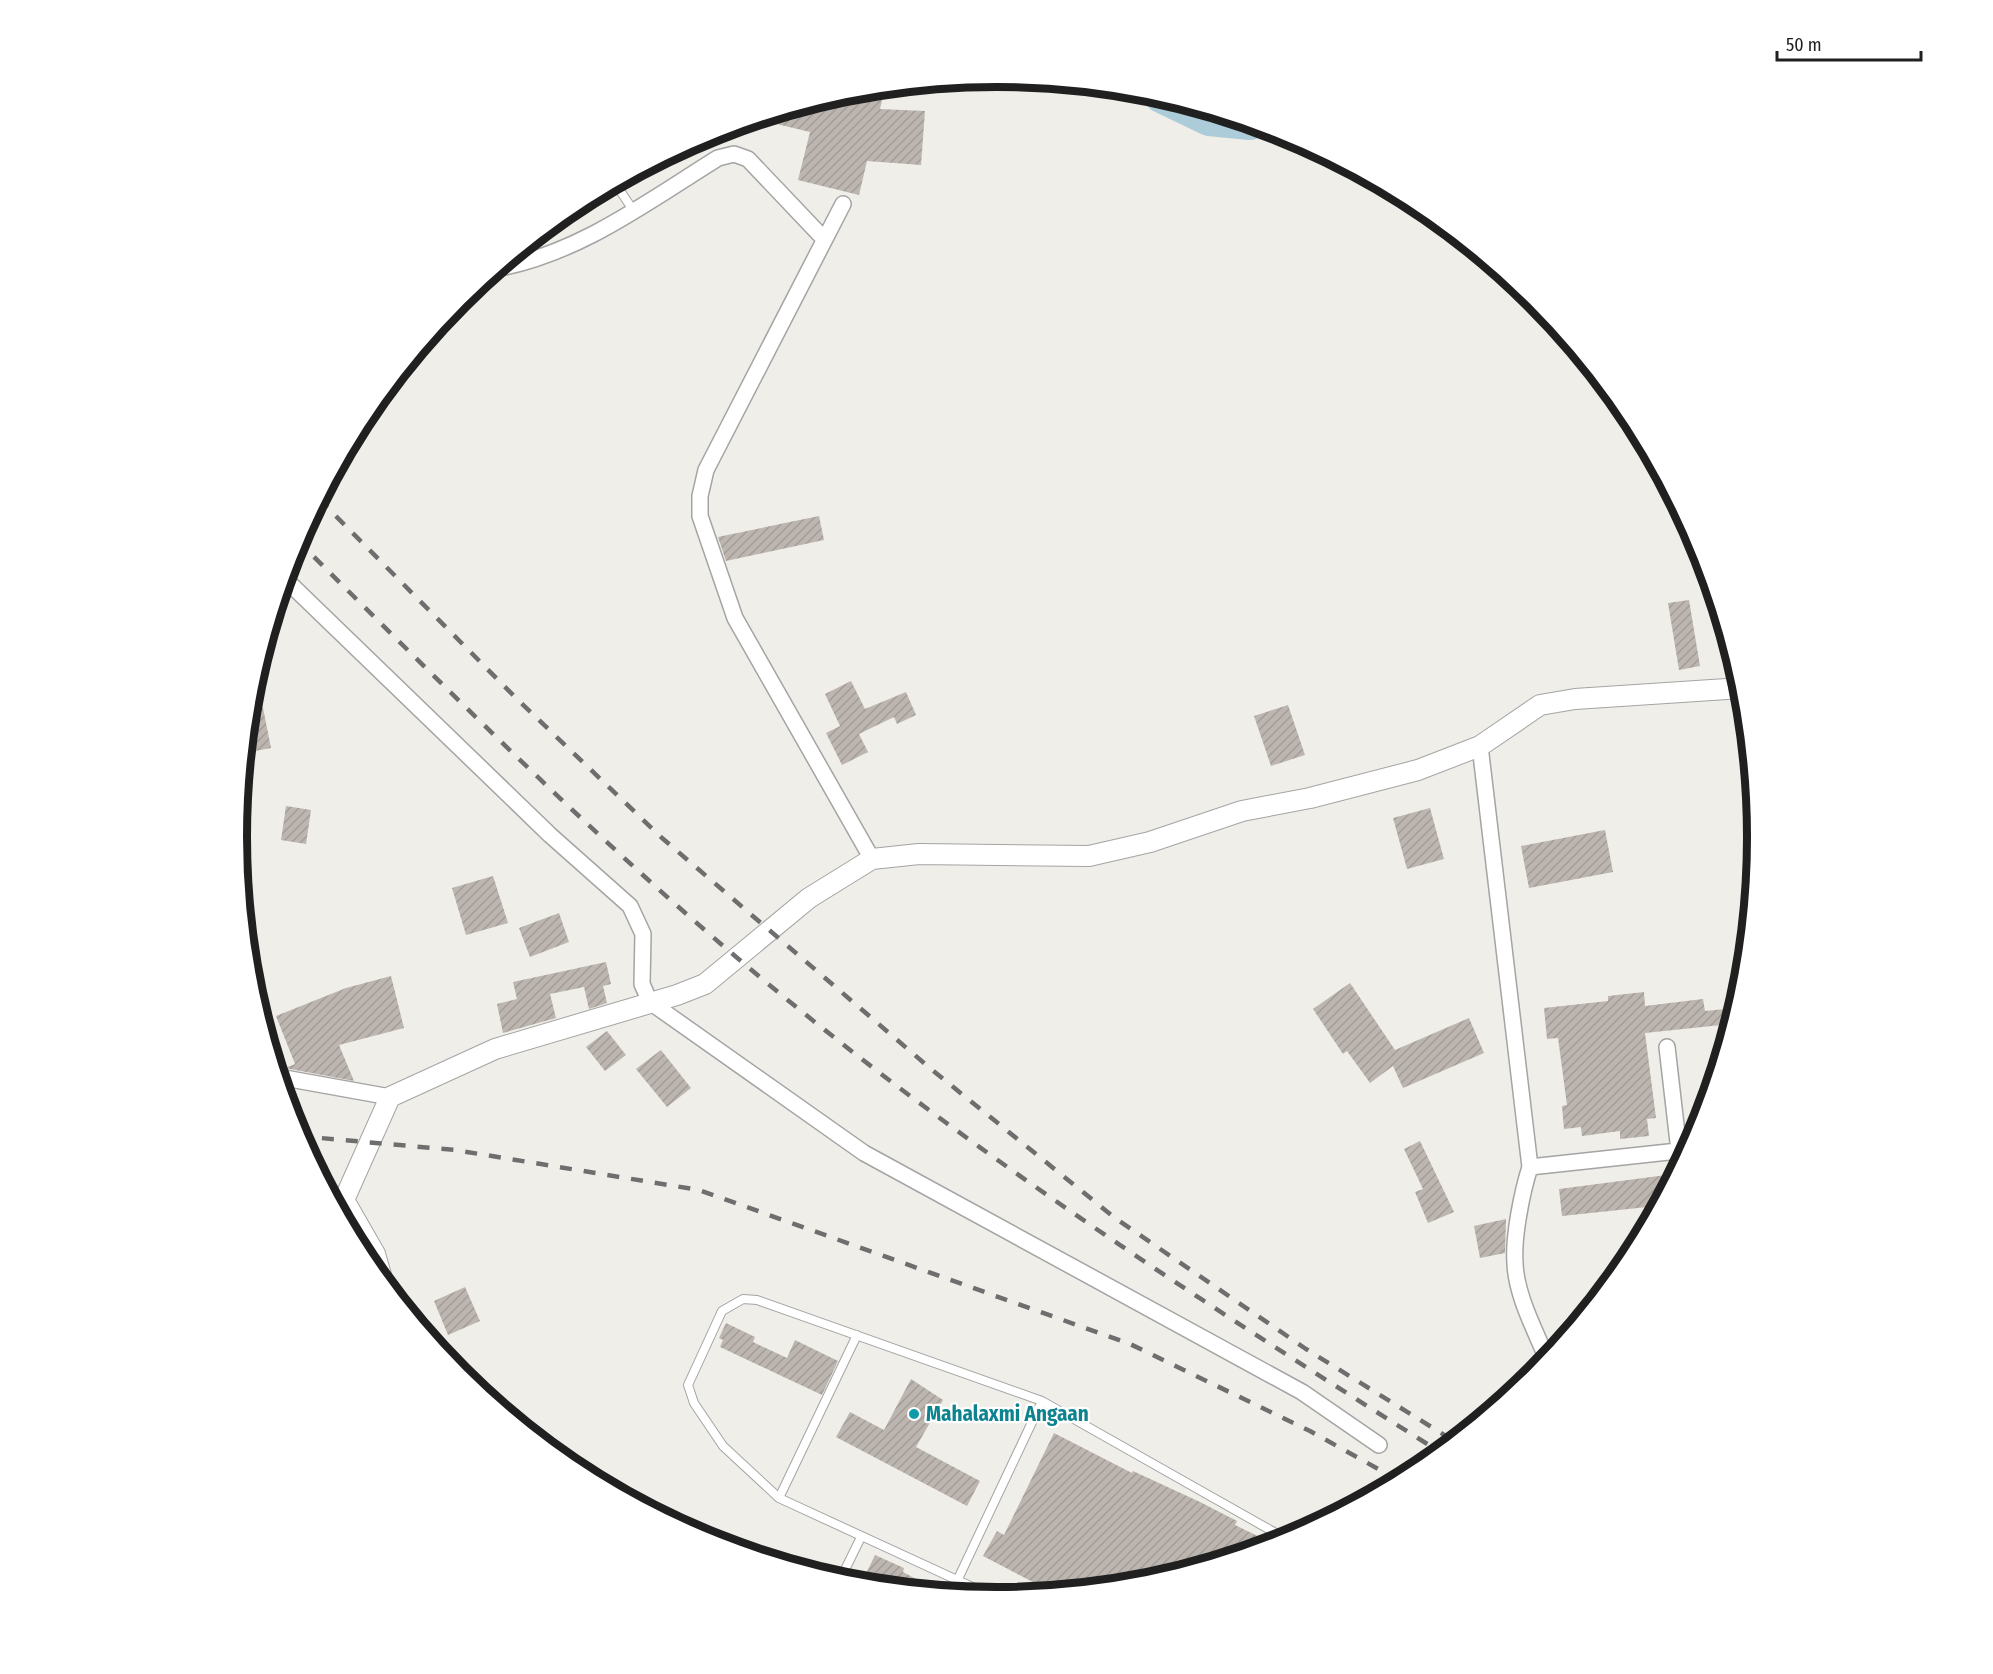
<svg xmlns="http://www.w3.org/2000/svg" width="1993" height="1674" font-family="'Fira Sans Condensed',sans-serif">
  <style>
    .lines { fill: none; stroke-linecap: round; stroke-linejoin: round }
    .river { stroke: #acccd9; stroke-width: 34 }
    .building { fill: url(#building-hatch) }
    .service-casing { stroke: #a4a4a4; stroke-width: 10 }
    .minor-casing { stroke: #a4a4a4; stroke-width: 18 }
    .tertiary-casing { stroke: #a4a4a4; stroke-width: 22 }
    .service { stroke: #fff; stroke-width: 8 }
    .minor { stroke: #fff; stroke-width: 15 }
    .tertiary { stroke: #fff; stroke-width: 20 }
    .rail { stroke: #6e6e6e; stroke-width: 4.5; stroke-dasharray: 12 12; stroke-linecap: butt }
    .culture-dot { fill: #0f9aa8; stroke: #fff; stroke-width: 2 }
    .labels { text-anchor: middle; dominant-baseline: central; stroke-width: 4.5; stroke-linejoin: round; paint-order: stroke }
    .culture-label { font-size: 21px; font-weight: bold; fill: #0d838f; stroke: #fff; text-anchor: start }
    .rim { fill: none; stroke: #202020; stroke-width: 8 }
  </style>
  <defs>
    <pattern id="building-hatch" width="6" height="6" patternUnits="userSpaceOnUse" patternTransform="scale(1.5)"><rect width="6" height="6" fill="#bdb6b0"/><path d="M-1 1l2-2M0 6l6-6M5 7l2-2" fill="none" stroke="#a29c97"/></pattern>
  </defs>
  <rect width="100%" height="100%" fill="#f0eee8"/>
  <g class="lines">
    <!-- river -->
    <path class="river" d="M1161 96 1209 119 1250 123"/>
  </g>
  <!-- building -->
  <path class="building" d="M885 87 880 109 925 111 921 165 867 161 859 195 798 180 810 132 756 119 848 91Z
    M819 516 824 540 726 561 718 537Z
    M1689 600 1700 666 1679 670 1668 603Z
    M256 673 271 748 244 753 251 688Z
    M851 681 865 709 906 692 916 715 897 724 894 717 859 734 868 752 842 765 826 733 840 726 825 694Z
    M1288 705 1305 755 1271 766 1254 716Z
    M286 806 311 810 306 844 281 840Z
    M1430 808 1444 859 1407 869 1393 818Z
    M1605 830 1613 872 1529 888 1521 846Z
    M493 876 508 923 466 935 452 888Z
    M559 913 569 942 530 957 519 928Z
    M606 962 611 984 603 986 607 1003 589 1009 584 987 550 994 556 1018 503 1033 497 1004 517 999 513 982Z
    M391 976 404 1028 339 1045 354 1081 285 1068 295 1064 276 1016 346 988Z
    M1350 983 1395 1050 1469 1018 1484 1053 1403 1088 1393 1066 1370 1083 1347 1051 1343 1054 1313 1009Z
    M1644 992 1645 1006 1703 999 1705 1011 1736 1008 1731 1024 1645 1033 1656 1118 1647 1119 1649 1136 1620 1139V1131L1582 1136 1581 1127 1564 1129 1562 1106 1567 1105 1558 1038 1547 1039 1544 1008 1608 1001V996Z
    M607 1031 626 1055 605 1071 586 1047Z
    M661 1050 691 1088 667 1107 636 1069Z
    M1420 1141 1454 1212 1428 1223 1415 1192 1423 1189 1404 1149Z
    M1674 1174 1657 1206 1562 1216 1559 1189Z
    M1506 1219 1505 1253 1480 1258 1474 1226Z
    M465 1287 480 1321 448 1335 434 1301Z
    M726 1323 755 1337 753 1342 787 1358 795 1340 838 1361 822 1395 720 1347 723 1340 719 1338Z
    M911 1379 943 1400 916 1447 980 1481 967 1506 836 1437 850 1412 884 1430Z
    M1054 1433 1132 1473 1133 1471 1200 1502 1237 1521 1235 1525 1274 1544 1145 1583 1052 1592 983 1556 997 1531 1004 1535Z
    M875 1555 904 1568 903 1572 940 1592 861 1584Z"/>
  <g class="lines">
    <!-- service casing -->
    <g class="service-casing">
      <path id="service" d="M615 183 633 210
        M779 1498 857 1335
        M840 1580 861 1537
        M957 1581 1042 1401
        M994 1597 779 1498 723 1446 694 1403 688 1385 722 1311 743 1299 757 1300 1042 1401 1288 1540"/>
    </g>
    <!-- minor casing -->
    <g class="minor-casing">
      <path id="minor" d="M843 204 706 470 700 496V516L735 618 872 859
        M495 269C579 254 647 202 718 158L734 154 748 159 824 239
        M284 578 550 835 630 906 643 934 642 984 650 1002 864 1153 1302 1392 1379 1445
        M1480 746 1530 1167C1522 1192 1513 1237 1515 1263 1516 1295 1535 1330 1547 1359
        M1667 1047 1679 1151
        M279 1077 390 1097
        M1530 1167 1687 1150"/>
    </g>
    <!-- tertiary casing -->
    <g class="tertiary-casing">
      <path id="tertiary" d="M344 1200 375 1254 383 1282
        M336 1206 344 1200 390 1097 495 1049 677 995 705 984 809 898 872 859 919 854 1089 856 1150 842 1242 811 1310 798 1418 770 1480 746 1540 705 1575 699 1742 688"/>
    </g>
    <!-- service -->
    <use href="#service" class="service"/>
    <!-- minor -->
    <use href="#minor" class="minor"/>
    <!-- tertiary -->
    <use href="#tertiary" class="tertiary"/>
    <!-- rail -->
    <path class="rail" d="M319 499 517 699 662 838 931 1069 1115 1218 1306 1349 1454 1441
      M297 540C440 682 582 826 735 956 954 1143 1197 1299 1440 1452
      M298 1136 455 1150 699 1190 1130 1344 1310 1431 1398 1480"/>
  </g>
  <!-- markers -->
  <circle class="culture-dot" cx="914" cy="1414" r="6"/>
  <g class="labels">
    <!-- culture labels -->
    <g class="culture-label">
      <text x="926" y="1414">Mahalaxmi Angaan</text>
    </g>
  </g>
  <!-- crop -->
  <path d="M0 0H1993V1674H0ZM247 837a750 750 0 1 1 1500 0a750 750 0 1 1-1500 0Z" fill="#fff" fill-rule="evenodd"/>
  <path class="rim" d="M247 837a750 750 0 1 1 1500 0a750 750 0 1 1-1500 0Z"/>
  <!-- scale -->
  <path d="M1777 51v9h144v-9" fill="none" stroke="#202020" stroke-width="3"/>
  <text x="1786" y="51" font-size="18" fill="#202020" stroke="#ffffff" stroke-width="4.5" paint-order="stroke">50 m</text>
</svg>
